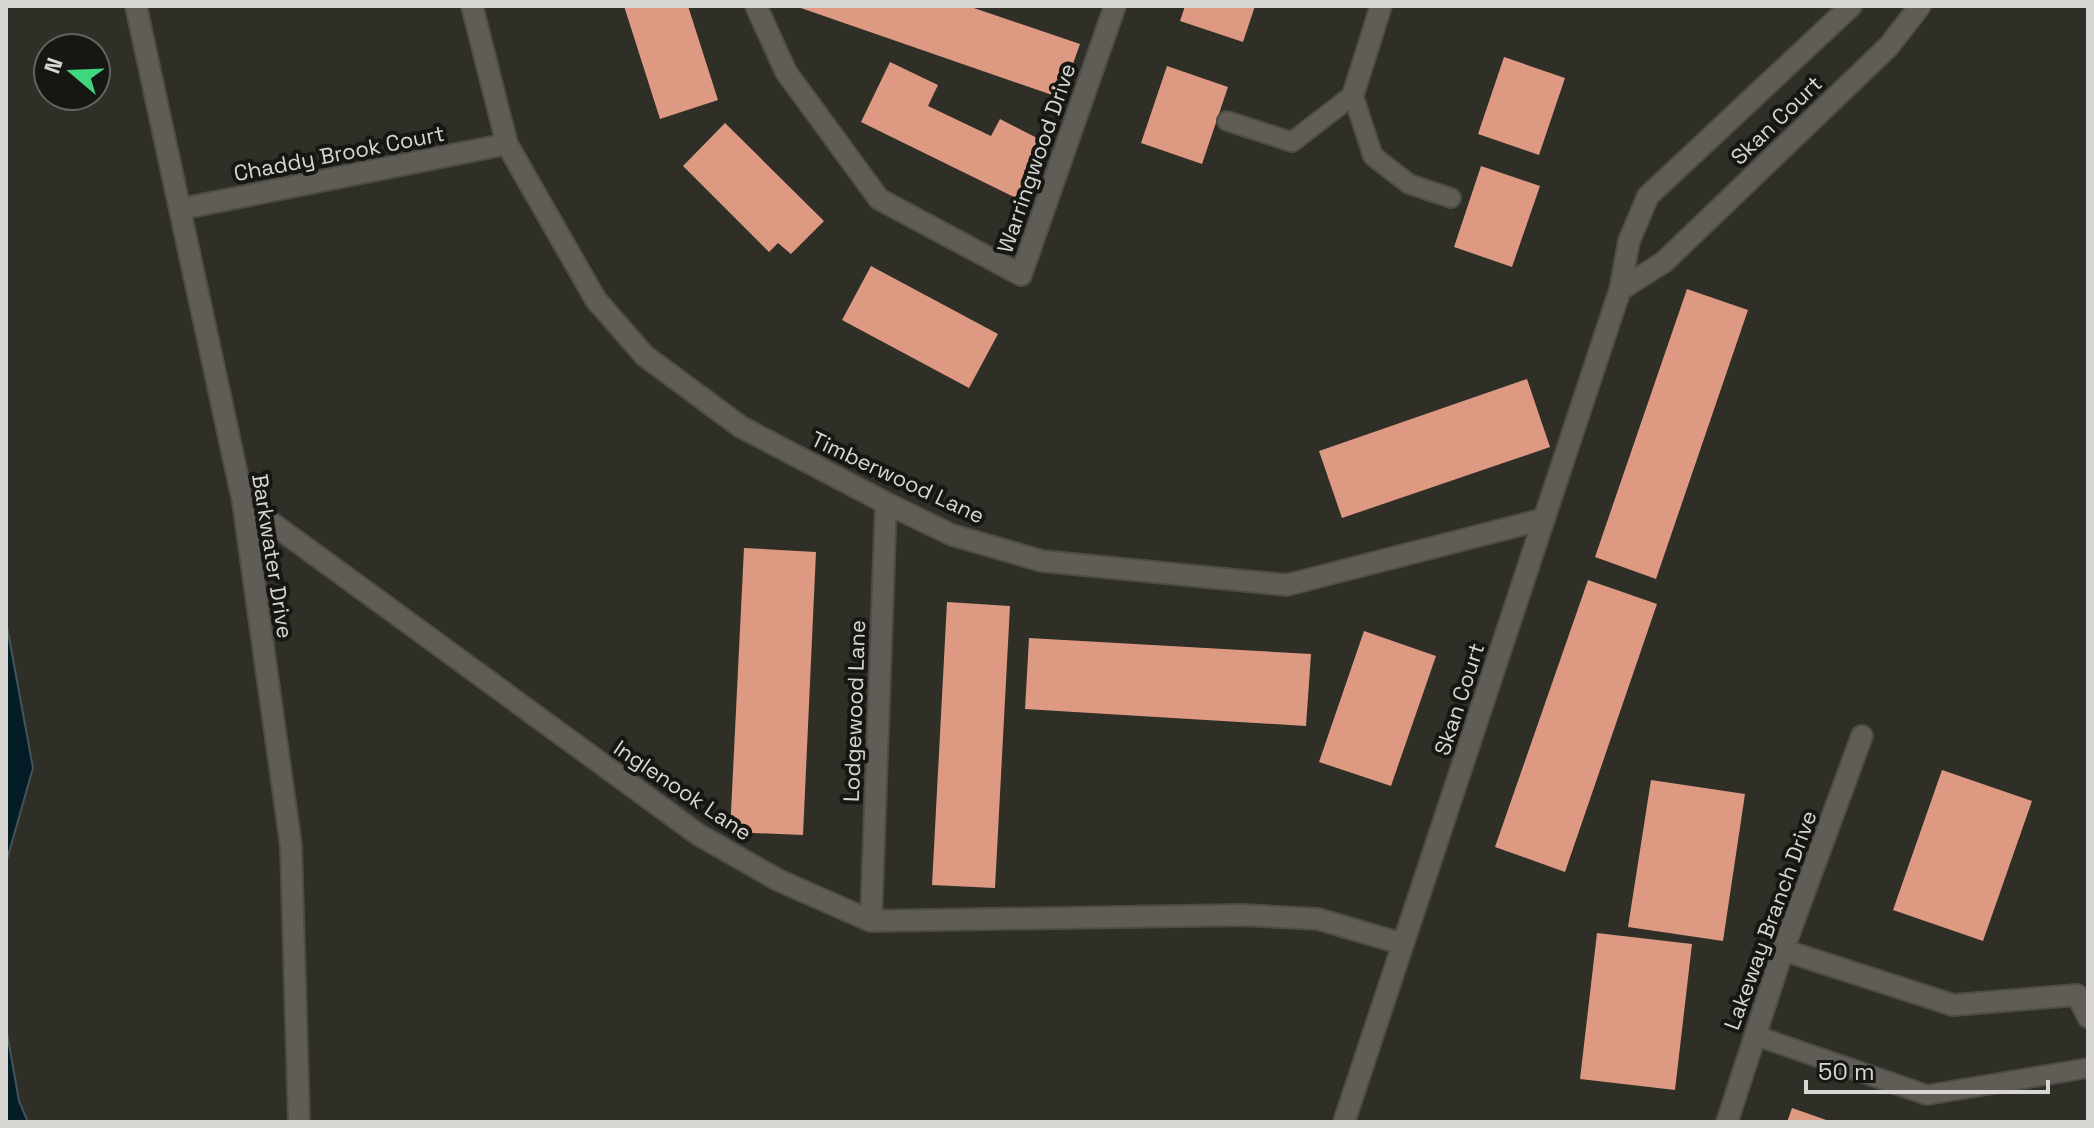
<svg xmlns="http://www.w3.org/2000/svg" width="2094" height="1128" font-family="'Space Grotesk',sans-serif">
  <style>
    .water { fill: #041c25; stroke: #435459; stroke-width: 2 }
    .building { fill: #dd9982 }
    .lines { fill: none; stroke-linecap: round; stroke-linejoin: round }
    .service-casing { stroke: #4d4c46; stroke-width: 22 }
    .minor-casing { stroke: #4d4c46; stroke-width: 24 }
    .service { stroke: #5f5d56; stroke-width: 18 }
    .minor { stroke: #5f5d56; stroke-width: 20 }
    .labels { text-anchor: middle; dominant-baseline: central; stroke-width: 8; stroke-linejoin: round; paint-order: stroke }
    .street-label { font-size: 22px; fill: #d7d6d2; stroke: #161613 }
  </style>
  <rect width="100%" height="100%" fill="#2f2e27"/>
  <!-- water -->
  <path class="water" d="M6 621 33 768 6 863Z
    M6 1027 19 1101 28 1122H6Z"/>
  <!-- building -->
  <path class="building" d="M624 6H688L718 100 660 119Z
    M795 6H968L1080 44 1061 98Z
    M1185 6H1255L1243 42 1180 21Z
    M1504 57 1565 78 1539 155 1478 134Z
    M890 62 938 85 928 106 991 136 1000 119 1043 141 1016 198 861 122Z
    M1167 66 1228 87 1202 164 1141 143Z
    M725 123 824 221 791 254 778 243 769 252 683 166Z
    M1481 166 1540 186 1512 267 1454 247Z
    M871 266 998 334 969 388 842 320Z
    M1687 289 1748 310 1656 579 1595 557Z
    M1527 379 1550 447 1342 518 1319 451Z
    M744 548 816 552 803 835 730 832Z
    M1588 580 1657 604 1565 872 1495 847Z
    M947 602 1010 606 995 888 932 885Z
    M1364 631 1436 656 1391 786 1319 762Z
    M1029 638 1311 654 1306 726 1025 709Z
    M1942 770 2032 801 1983 941 1893 910Z
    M1651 780 1745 794 1723 941 1628 927Z
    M1597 933 1692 944 1675 1090 1580 1079Z
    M1792 1108 1832 1122H1787Z"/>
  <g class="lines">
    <!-- service casing -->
    <g class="service-casing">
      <path id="service" d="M1227 121 1292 142 1353 95 1373 156 1409 184 1451 198
        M1754 1035 1927 1095 2088 1068"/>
    </g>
    <!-- minor casing -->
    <g class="minor-casing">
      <path id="minor" d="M136 6 243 502 291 846 299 1122
        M472 6 507 144 596 300 645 356 741 427 886 503 952 535 1042 561 1287 585 1544 519
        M756 6 786 72 879 199 1021 275 1115 6
        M1353 95 1381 6
        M180 209 507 144
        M1620 290 1664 262 1889 46 1920 6
        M243 502 699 835 778 880 871 921 1242 915 1318 919 1403 944
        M871 921 886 503
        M1783 950 1953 1005 2077 995 2088 1017
        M1344 1122 1620 290 1629 241 1648 196 1851 6
        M1727 1122 1783 950 1862 736"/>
    </g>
    <!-- service -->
    <use href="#service" class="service"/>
    <!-- minor -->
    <use href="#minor" class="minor"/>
  </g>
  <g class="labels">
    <!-- street labels -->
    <g class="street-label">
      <text transform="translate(1776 120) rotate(-44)">Skan Court</text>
      <text transform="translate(339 153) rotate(-11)">Chaddy Brook Court</text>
      <text transform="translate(1036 158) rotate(-71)">Warringwood Drive</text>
      <text transform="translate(898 477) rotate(25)">Timberwood Lane</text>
      <text transform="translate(273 556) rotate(81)">Barkwater Drive</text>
      <text transform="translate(1459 699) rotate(-72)">Skan Court</text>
      <text transform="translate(854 711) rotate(-88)">Lodgewood Lane</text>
      <text transform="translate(683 790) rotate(34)">Inglenook Lane</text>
      <text transform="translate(1770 920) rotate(-70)">Lakeway Branch Drive</text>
    </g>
  </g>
  <!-- border -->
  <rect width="2094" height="1128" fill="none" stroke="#d7d6d2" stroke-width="16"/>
  <!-- north arrow -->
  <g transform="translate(72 72) rotate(289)"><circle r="38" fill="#161613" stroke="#63635f" stroke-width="2"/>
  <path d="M0-6L14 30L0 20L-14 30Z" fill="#3fd77d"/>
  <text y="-12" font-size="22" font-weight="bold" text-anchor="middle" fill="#d7d6d2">N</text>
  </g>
  <!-- scale -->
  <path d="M1806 1080v12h242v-12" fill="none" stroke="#d7d6d2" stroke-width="4"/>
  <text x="1818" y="1080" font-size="24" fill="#d7d6d2" stroke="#161613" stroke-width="6" paint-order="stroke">50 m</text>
</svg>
